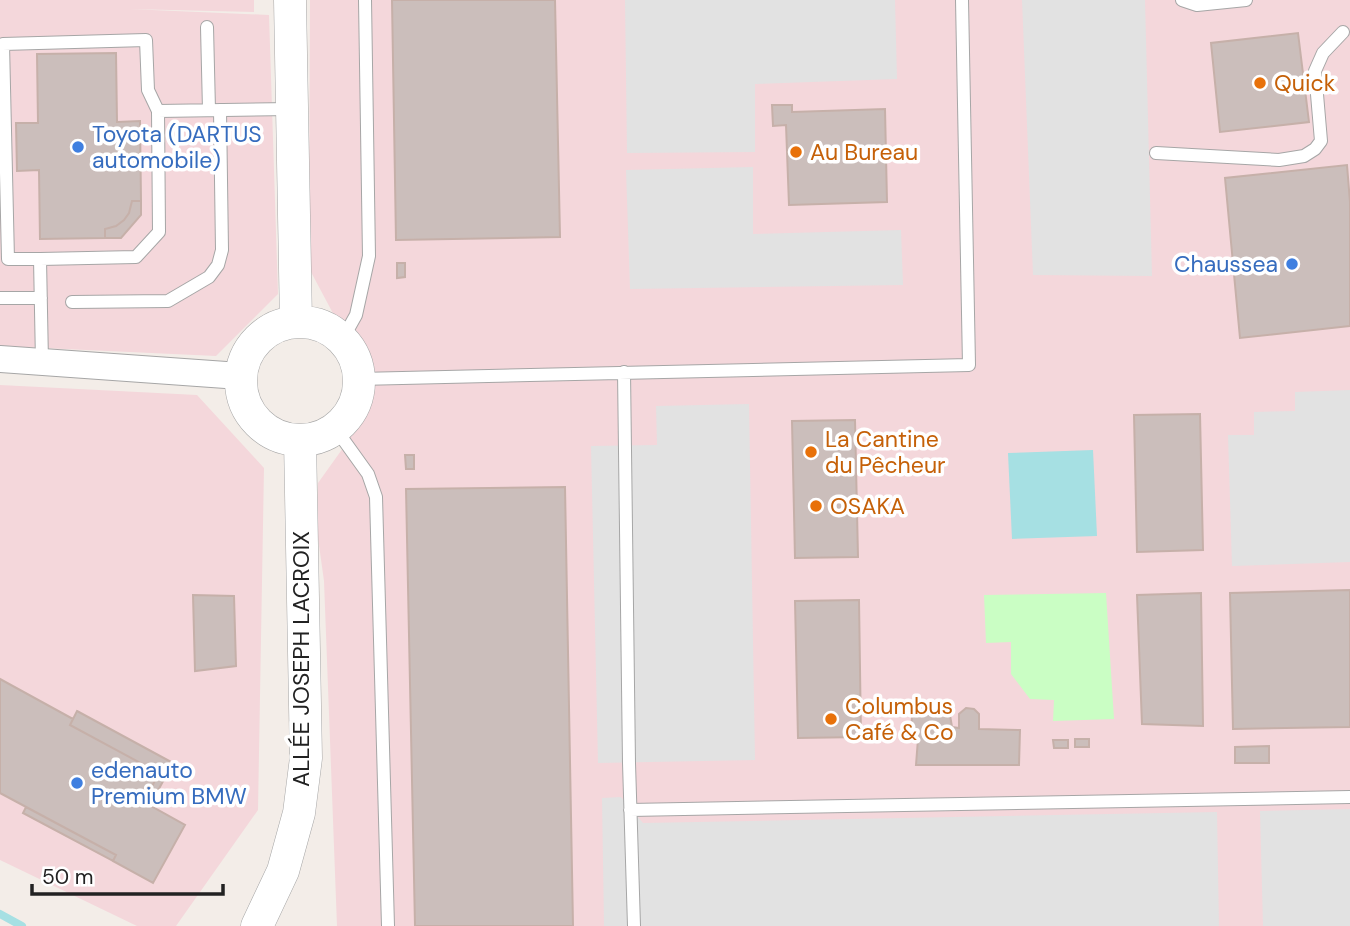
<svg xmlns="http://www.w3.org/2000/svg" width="1350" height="926" font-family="'DM Sans',sans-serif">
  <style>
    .commercial { fill: #f4d7db }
    .park { fill: #cafec4 }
    .parking { fill: #e2e2e2 }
    .water { fill: #a6e0e3 }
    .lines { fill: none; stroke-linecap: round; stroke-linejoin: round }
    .stream { stroke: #a6e0e3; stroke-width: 8 }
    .building { fill: #cbbebb; stroke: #c6b0a9; stroke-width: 2 }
    .service-casing { stroke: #a6a6a6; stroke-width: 14 }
    .minor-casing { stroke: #a6a6a6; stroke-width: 28 }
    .tertiary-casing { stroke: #a6a6a6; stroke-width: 33 }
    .service { stroke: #fff; stroke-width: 12 }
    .minor { stroke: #fff; stroke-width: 26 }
    .tertiary { stroke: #fff; stroke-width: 32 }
    .food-dot { fill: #e8710a; stroke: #fff; stroke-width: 2.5 }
    .shop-dot { fill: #3f7fe0; stroke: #fff; stroke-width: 2.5 }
    .labels { text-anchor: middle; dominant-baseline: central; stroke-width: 7; stroke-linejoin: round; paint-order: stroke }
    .food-label { font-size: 23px; fill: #c56008; stroke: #fff; text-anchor: start }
    .shop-label { font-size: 23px; fill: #366cbe; stroke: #fff; text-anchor: start }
    .street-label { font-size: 23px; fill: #222; stroke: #fff }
  </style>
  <rect width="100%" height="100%" fill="#f3ede8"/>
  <!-- commercial -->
  <path class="commercial" d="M0 0H254V12L129 9 269 15 278 294 216 356 0 346Z
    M310 0H1350V926H337L324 581 317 531 318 483 343 448 373 361 336 319 311 272 309 240Z
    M0 385 197 395 264 468 258 810 176 926H137L0 860Z"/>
  <!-- park -->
  <path class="park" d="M1106 593 1114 719 1053 721 1054 700 1030 699 1011 674V642L986 643 984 595Z"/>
  <!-- parking -->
  <path class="parking" d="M625 0H895L897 79 755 84V152L627 153Z
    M1022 0H1145L1152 276 1033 275Z
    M753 167V234L901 230 903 285 630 289 626 170Z
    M1350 390V562L1232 566 1228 435H1254V412L1295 411V392Z
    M749 404 755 760 598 763 591 446 657 445 656 406Z
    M621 797 643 823 1217 812 1219 926H604L602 798Z
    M1350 809V926H1263L1260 811Z"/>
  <!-- water -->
  <path class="water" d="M1093 450 1097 536 1012 539 1008 453Z"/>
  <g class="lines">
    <!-- stream -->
    <path class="stream" d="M0 914 22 926"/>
  </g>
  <!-- building -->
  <path class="building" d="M392 0H555L560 237 396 240Z
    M1298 33 1309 122 1220 132 1211 43Z
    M116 53 117 122 140 121 141 201H132L129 213 124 220 116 226 105 229V238L40 239 39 170 17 171 16 123H38L37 54Z
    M772 105H792V112L885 109 887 202 789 205 786 125 773 126Z
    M1347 165 1350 202V326L1240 338 1225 178Z
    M132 201H141V215L121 238H105V229L116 226 124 220 129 213Z
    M397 263H405V277L397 278Z
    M1200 414 1203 550 1137 552 1134 415Z
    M855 420 858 557 795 558 792 421Z
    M405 455H414V469H406Z
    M565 487 573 926H415L406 489Z
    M1350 590V727L1233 729 1230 593Z
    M1201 593 1203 726 1142 724 1137 595Z
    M193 595 234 596 236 666 195 671Z
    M859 600 861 737 798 738 795 601Z
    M0 679 73 719 70 725 159 773 144 802 185 825 153 883 113 861 116 855 0 793Z
    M966 708 974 709 979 714V729L1020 730 1019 765H916L918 739 911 740 912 715H950L952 727 959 728V714Z
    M77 711 173 763 155 796 149 792 159 773 70 725Z
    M1075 739H1089V747H1075Z
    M1053 740H1068V748H1054Z
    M1269 746V763H1235V747Z
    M26 807 116 855 113 861 23 813Z"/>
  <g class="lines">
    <!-- service casing -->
    <g class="service-casing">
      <path id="service" d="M1182 0 1197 5 1246 0
        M207 27 209 110
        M158 111 291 109
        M1156 153 1279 160 1304 156 1315 149 1321 141 1315 71 1323 53 1343 32
        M40 259H8L3 44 146 40 148 90 158 111 159 232 136 257 40 259 42 362
        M0 298H41
        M72 302 168 301 209 277 218 265 222 250 220 110
        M342 340 356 315 369 256 365 0
        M624 372 629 763 634 926
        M359 379 969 365 962 0
        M335 428 368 474 376 497 388 926
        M630 810 1350 797"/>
    </g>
    <!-- minor casing -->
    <g class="minor-casing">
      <path id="minor" d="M0 359 240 376"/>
    </g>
    <!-- tertiary casing -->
    <g class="tertiary-casing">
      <path id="tertiary" d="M290 0 296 322
        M241 381a59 59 0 1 1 118 0a59 59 0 1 1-118 0Z
        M257 926 283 871 299 813 306 758 300 440"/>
    </g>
    <!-- service -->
    <use href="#service" class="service"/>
    <!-- minor -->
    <use href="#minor" class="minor"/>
    <!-- tertiary -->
    <use href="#tertiary" class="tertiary"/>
  </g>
  <!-- markers -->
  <g class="food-dot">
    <circle cx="1260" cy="83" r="7"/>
    <circle cx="796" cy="152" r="7"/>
    <circle cx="811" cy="452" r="7"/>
    <circle cx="816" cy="506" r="7"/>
    <circle cx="831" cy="719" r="7"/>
  </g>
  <g class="shop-dot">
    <circle cx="78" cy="147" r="7"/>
    <circle cx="1292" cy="264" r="7"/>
    <circle cx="77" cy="783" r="7"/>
  </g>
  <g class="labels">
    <!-- food labels -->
    <g class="food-label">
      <text x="1274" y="83">Quick</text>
      <text x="810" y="152">Au Bureau</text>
      <text x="825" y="439">La Cantine<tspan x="825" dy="26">du Pêcheur</tspan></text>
      <text x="830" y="506">OSAKA</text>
      <text x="845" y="706">Columbus<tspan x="845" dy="26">Café &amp; Co</tspan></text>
    </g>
    <!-- shop labels -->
    <g class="shop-label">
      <text x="92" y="134">Toyota (DARTUS<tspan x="92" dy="26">automobile)</tspan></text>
      <text x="1278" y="264" text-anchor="end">Chaussea</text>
      <text x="91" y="770">edenauto<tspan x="91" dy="26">Premium BMW</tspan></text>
    </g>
    <!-- street labels -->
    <g class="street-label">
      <text transform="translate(301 659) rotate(-90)">ALLÉE JOSEPH LACROIX</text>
    </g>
  </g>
  <!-- scale -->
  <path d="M32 884v10h191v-10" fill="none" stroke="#222222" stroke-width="3.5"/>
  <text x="42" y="884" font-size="21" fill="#222222" stroke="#ffffff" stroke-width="5" paint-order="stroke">50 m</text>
</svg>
